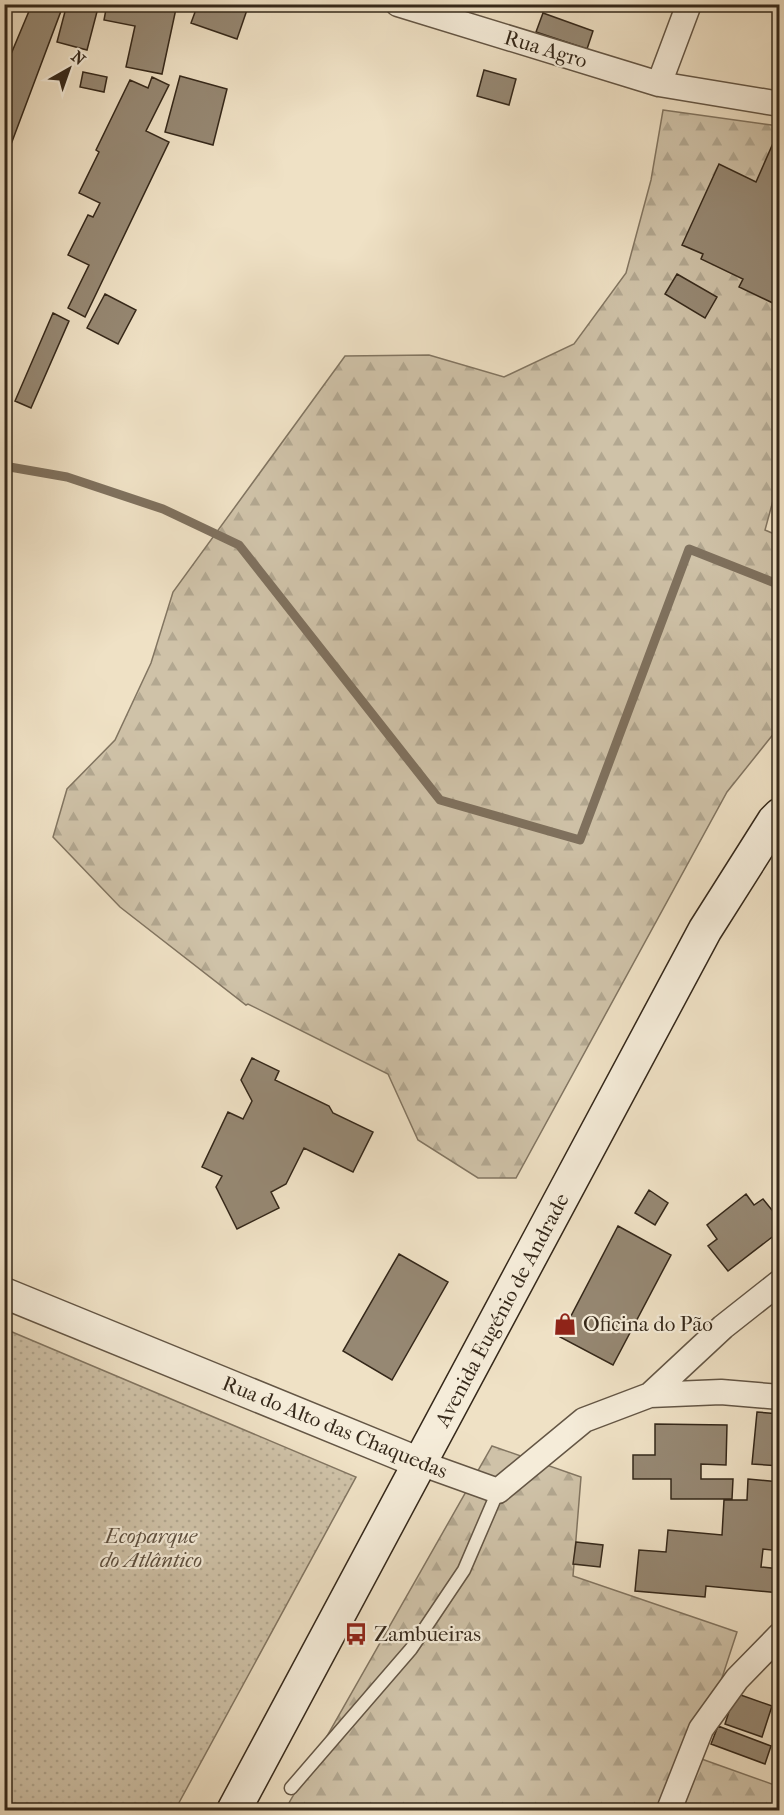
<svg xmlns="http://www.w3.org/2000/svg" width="784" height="1815" font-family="'IM FELL French Canon',serif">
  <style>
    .grass { fill: url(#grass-dots); stroke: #827561; stroke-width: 1.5 }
    .forest { fill: url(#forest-firs); stroke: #827561; stroke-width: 1.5 }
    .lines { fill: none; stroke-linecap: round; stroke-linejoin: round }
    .stream { stroke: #7f715e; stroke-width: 9 }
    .building { fill: #968873; stroke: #35281a; stroke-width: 1.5 }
    .service-casing { stroke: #645645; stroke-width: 15 }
    .minor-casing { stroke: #645645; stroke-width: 27 }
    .tertiary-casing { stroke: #645645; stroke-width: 33 }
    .secondary-casing { stroke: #35281a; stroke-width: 36 }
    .service { stroke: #f5ecd9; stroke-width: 12 }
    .minor { stroke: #f5ecd9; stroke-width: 24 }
    .tertiary { stroke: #f5ecd9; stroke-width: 30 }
    .secondary { stroke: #f5ecd9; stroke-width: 33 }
    .labels { text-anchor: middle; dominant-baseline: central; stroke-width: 4.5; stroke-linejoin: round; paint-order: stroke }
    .street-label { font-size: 21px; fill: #35281a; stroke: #f5ecd9 }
    .poi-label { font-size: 21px; fill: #35281a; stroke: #f5ecd9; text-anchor: start }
    .park-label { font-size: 21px; font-style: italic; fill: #5c4e3e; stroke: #f5ecd9 }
  </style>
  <defs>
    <pattern id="grass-dots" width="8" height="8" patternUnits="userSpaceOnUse" patternTransform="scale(1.5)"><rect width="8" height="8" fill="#cfc2a8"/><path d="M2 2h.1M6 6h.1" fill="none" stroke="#b2a790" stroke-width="1.8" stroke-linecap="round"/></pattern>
    <pattern id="forest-firs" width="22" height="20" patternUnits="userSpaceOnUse" patternTransform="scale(1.5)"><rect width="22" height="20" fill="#cfc2a8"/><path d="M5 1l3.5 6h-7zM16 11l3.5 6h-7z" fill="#b2a790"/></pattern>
  </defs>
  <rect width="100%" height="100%" fill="#efe1c5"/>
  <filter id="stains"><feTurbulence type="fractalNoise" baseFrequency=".00333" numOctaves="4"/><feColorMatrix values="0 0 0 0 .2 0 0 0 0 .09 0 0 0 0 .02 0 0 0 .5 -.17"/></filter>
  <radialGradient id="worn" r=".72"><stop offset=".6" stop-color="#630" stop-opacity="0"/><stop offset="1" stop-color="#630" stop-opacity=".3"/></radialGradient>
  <!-- grass -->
  <path class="grass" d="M5 1329 356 1477 175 1810H5Z"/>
  <!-- forest -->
  <path class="forest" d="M663 110 779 126 780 475 765 530 779 536V727L727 792 516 1178H478L418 1140 388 1074 248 1004 246 1005 120 907 53 837 67 789 115 740 151 663 173 592 345 356 429 355 504 377 574 344 626 273 651 180Z
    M492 1446 581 1477 573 1576 737 1632 696 1757 780 1787 779 1810H285Z"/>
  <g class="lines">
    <!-- stream -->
    <path class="stream" d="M4 466 67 477 163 509 239 545 440 800 580 840 689 549 780 585"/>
  </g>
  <!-- building -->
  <path class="building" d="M32 4H47L61 11 4 163V52L11 54Z
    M67 4H99L87 50 57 42Z
    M107 4H177L162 74 126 67 135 26 104 20Z
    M198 4H249L237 39 191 23Z
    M731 4H780V10Z
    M543 13 593 31 587 49 536 32Z
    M484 70 516 79 509 105 477 96Z
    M83 72 107 77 104 92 80 87Z
    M180 76 227 89 213 145 165 132Z
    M152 77 169 85 146 131 169 142 85 317 68 308 89 265 68 255 88 215 93 217 100 203 79 193 99 152 96 150 130 80 148 88Z
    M774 141 780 144V301L777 305 739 287 743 279 701 259 703 254 682 245 719 164 756 182Z
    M677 274 717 297 705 318 665 294Z
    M105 294 136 310 118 344 87 328Z
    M53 313 69 321 31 408 15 401Z
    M252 1058 279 1071 275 1080 329 1106 333 1113 373 1132 353 1172 304 1148 286 1184 271 1192 279 1208 237 1229 216 1187 222 1176 202 1167 228 1112 243 1119 252 1101 241 1080Z
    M649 1190 668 1203 655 1225 635 1213Z
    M746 1194 754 1205 763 1199 780 1220V1231L728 1271 708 1246 717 1239 707 1225Z
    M618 1226 671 1255 613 1365 560 1337Z
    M399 1254 448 1282 392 1380 343 1351Z
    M757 1412 780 1414V1466L752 1464Z
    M655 1424 727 1425 726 1465 701 1464V1479H733L732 1499H671V1479H633V1455H655Z
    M748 1479 780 1482V1551L763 1549 761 1567 780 1569V1593L706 1586 705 1597 635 1591 639 1550 666 1552 668 1530 722 1535 724 1500H747Z
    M576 1542 603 1545 600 1567 573 1564Z
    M735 1693 772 1706 762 1737 725 1724Z
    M718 1726 771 1746 765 1764 711 1744Z"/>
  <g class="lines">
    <!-- service casing -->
    <g class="service-casing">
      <path id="service" d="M291 1788 411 1649 464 1570 498 1491"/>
    </g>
    <!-- minor casing -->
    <g class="minor-casing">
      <path id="minor" d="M398 4 659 84 780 104
        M659 84 689 4
        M650 1395 723 1327 780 1282
        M420 1463 498 1491 584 1420 650 1395 721 1392 780 1397
        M669 1810 701 1729 737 1679 780 1635"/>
    </g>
    <!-- tertiary casing -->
    <g class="tertiary-casing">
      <path id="tertiary" d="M4 1293 420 1463"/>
    </g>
    <!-- secondary casing -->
    <g class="secondary-casing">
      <path id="secondary" d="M234 1810 705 930 774 821 780 815"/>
    </g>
    <!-- service -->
    <use href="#service" class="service"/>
    <!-- minor -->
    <use href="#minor" class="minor"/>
    <!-- tertiary -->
    <use href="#tertiary" class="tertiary"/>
    <!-- secondary -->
    <use href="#secondary" class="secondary"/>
  </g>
  <!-- icons -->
  <defs>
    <g id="shop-bare" transform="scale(1.8)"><path d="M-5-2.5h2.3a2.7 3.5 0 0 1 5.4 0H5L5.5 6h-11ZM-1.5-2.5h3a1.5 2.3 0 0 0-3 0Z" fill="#8f2418" stroke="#f5ecd9" stroke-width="2.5" paint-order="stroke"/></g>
    <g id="bus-bare" transform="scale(1.8)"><path d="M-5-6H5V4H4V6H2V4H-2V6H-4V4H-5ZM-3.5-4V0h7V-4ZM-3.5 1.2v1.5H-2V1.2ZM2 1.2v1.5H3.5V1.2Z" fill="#8f2418" stroke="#f5ecd9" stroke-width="2.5" paint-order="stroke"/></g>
  </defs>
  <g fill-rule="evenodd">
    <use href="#shop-bare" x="565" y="1324"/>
    <use href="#bus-bare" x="356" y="1634"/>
  </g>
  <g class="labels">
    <!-- street labels -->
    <g class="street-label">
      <text transform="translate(546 49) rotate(17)">Rua Agro</text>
      <text transform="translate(502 1310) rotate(-62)">Avenida Eugénio de Andrade</text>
      <text transform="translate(335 1427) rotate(22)">Rua do Alto das Chaquedas</text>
    </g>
    <!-- poi labels -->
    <g class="poi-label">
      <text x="583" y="1324">Oficina do Pão</text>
      <text x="374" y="1634">Zambueiras</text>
    </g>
    <!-- park labels -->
    <g class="park-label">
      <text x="151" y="1536">Ecoparque<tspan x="151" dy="24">do Atlântico</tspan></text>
    </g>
  </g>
  <!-- margin -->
  <rect width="784" height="1815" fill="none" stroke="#efe1c5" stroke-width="24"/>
  <rect x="6" y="6" width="772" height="1803" fill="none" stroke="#35281a" stroke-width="3"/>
  <rect x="12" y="12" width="760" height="1791" fill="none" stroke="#35281a" stroke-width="1.5"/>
  <!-- north arrow -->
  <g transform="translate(69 69) rotate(40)" stroke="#f5ecd9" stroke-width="4.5" paint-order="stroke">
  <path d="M0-4.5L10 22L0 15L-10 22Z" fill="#35281a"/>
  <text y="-9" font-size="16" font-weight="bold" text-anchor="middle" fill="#35281a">N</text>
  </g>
  <rect width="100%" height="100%" filter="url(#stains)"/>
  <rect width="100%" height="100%" fill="url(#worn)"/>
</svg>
